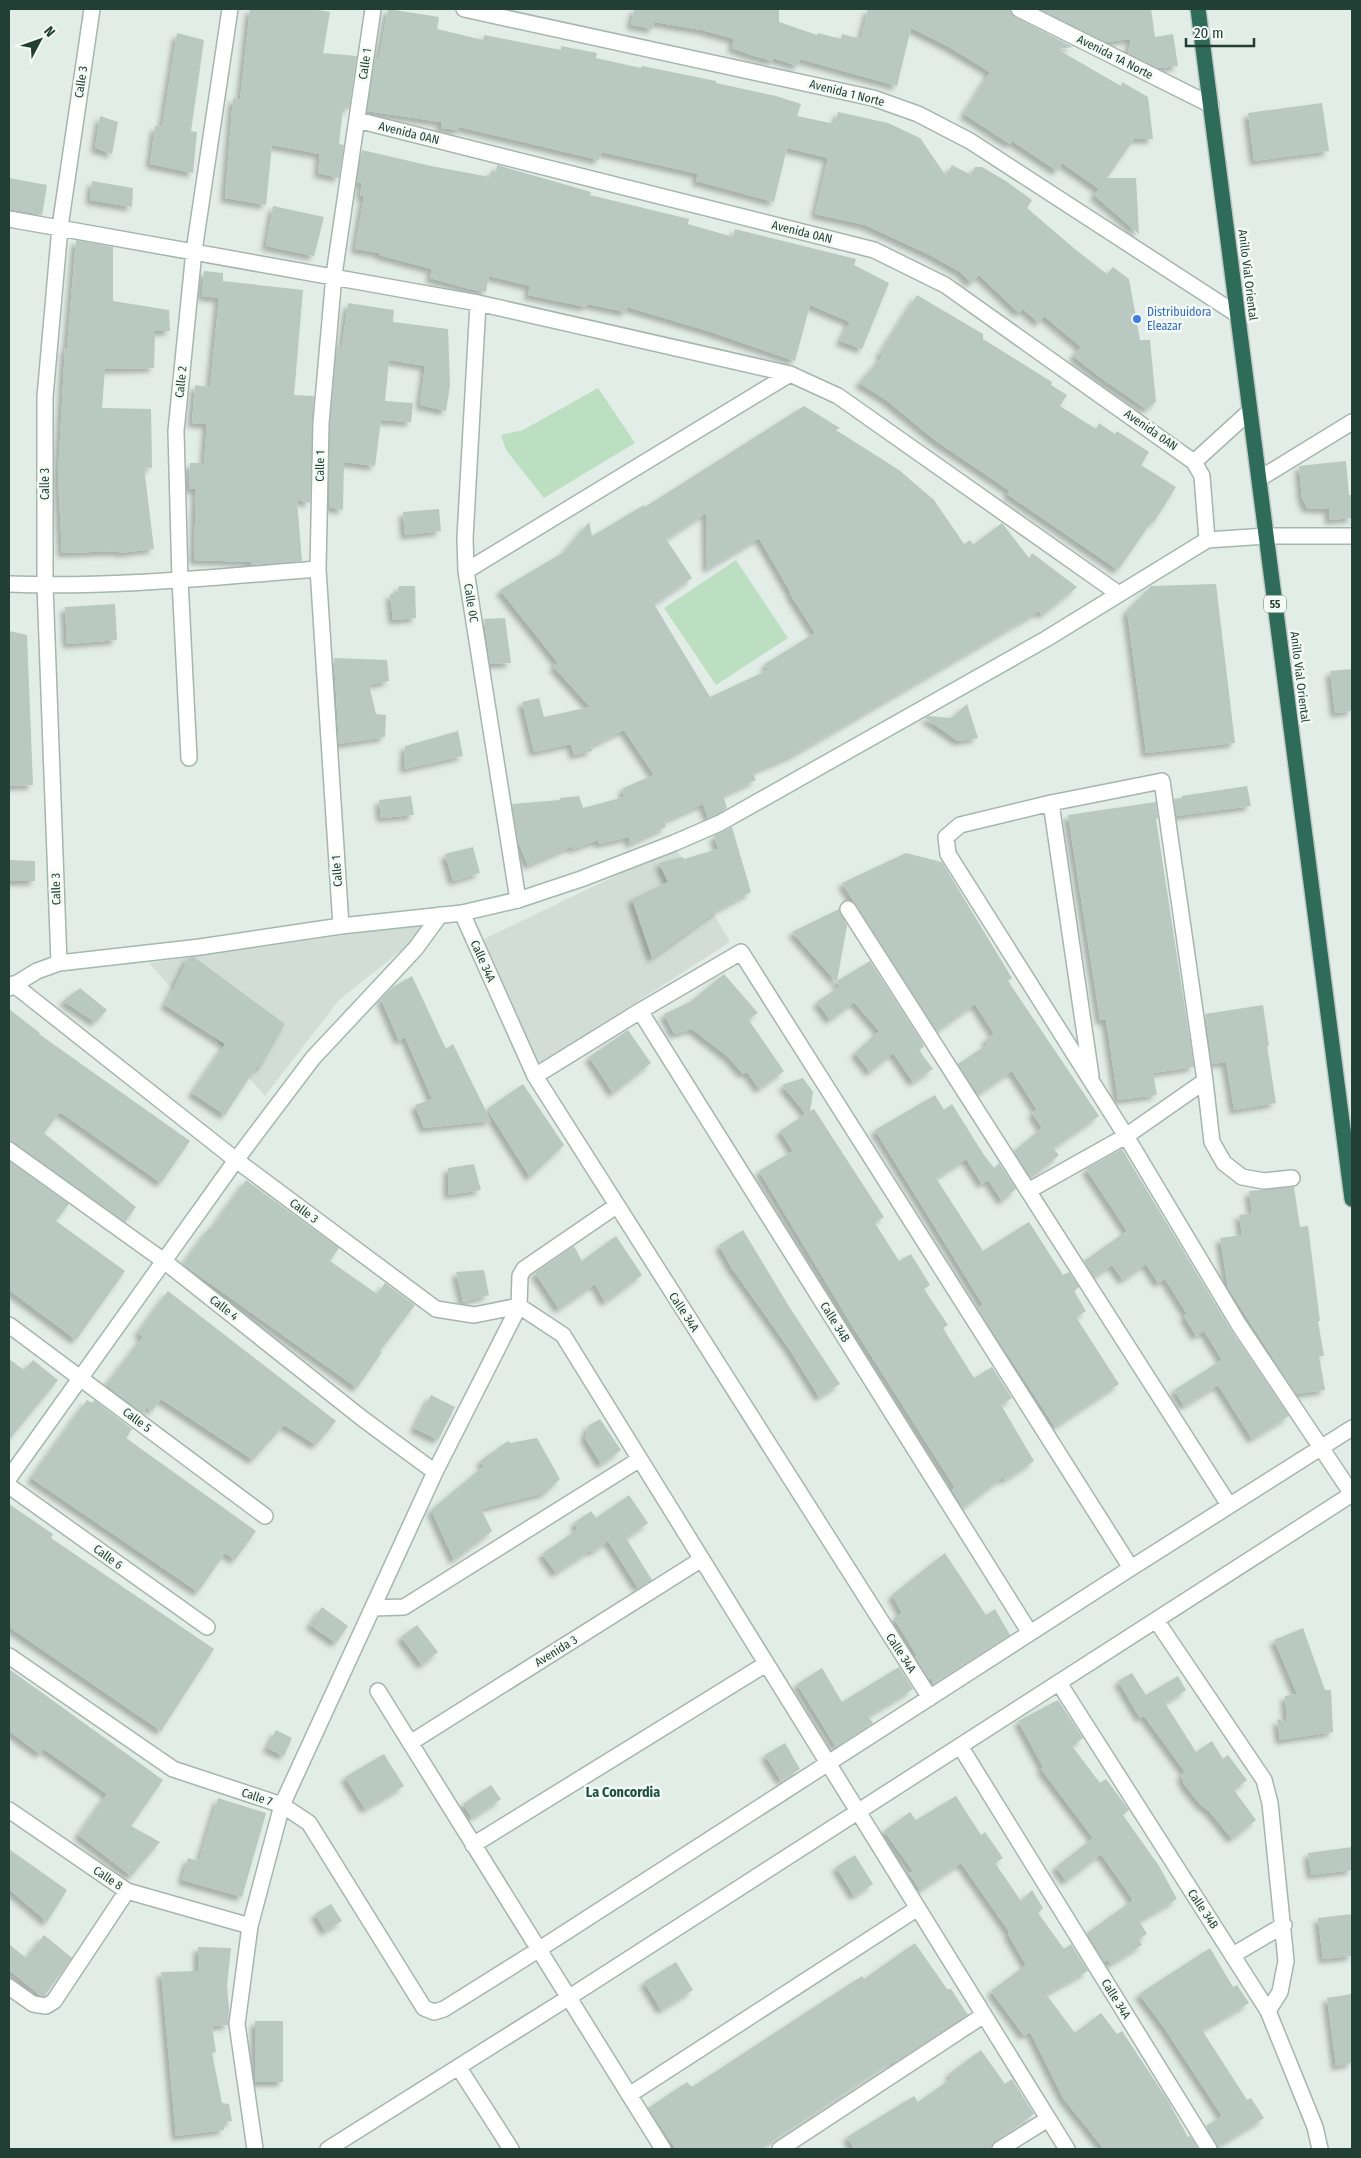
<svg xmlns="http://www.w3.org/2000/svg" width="1361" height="2158" font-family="'Fira Sans Condensed',sans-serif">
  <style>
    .built { fill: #d2ddd7 }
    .green { fill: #bcdfc2 }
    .building { fill: #b9c8c1; fill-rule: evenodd; filter: url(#shadow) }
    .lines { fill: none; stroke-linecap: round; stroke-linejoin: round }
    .street-casing { stroke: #a5b5af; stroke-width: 18 }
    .secondary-casing { stroke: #a1b9af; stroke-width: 18 }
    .highway-casing { stroke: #c1c9c6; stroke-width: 18 }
    .street { stroke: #fff; stroke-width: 15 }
    .secondary { stroke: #fff; stroke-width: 15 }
    .highway { stroke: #2e6c59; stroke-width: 15 }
    .shop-dot { fill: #3f7fe0; stroke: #f4faf6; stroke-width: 2 }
    .labels { text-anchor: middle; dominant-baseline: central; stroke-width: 5; stroke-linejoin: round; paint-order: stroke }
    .shield { fill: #f4faf6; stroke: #61776f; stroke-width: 1 }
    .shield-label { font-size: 11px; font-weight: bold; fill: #223f35 }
    .street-label { font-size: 12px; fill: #223f35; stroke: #f4faf6 }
    .shop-label { font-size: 12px; fill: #366cbe; stroke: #f4faf6; text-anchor: start }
    .neighbourhood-label { font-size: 14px; font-weight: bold; fill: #1e5240; stroke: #f4faf6 }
  </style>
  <defs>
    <filter id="shadow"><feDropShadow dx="-4.5" dy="4.5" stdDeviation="2.5" flood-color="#0004"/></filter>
  </defs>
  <rect width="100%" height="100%" fill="#e3ede8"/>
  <!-- built -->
  <path class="built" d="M675 847 730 942 537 1066 478 942Z
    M423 924 416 939 339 1000 265 1096 149 963Z"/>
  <!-- green -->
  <path class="green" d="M598 388 635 443 544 498 506 450 501 435 523 430Z
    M736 560 788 638 716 685 664 608Z"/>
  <!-- building -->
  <path class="building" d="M250 9H312L330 12 323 53 357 56 349 109 343 108 339 144 344 145 339 178 318 173 320 154 272 145 266 205 225 198 233 98 240 100Z
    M388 9 439 17 437 29 483 40 484 35 561 50V46L597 53 596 58 641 68 642 66 716 81V83L776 96 801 104 797 116 835 124 838 112 888 123 920 138 946 176 952 165 971 175 975 167H982L1006 181 1032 200 1027 208 1076 250 1107 274 1113 267 1129 279 1140 340H1150L1156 402 1146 409 1101 378 1073 356 1081 347 1044 316 1039 323 1023 309 1019 313 979 275 971 283 960 272 930 255 865 225 815 214 828 158 787 148 774 202 696 181 698 174 646 162 601 152 599 160 459 127V130L441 128V122L367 111 375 58H379Z
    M634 9H779V22L817 35 818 33 841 39 842 34 861 39 868 9H1010L1015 17 1073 47 1057 49 1121 86 1122 82 1148 97 1153 139H1134L1107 178H1136L1139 234 1094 195 1099 189 1062 163 1057 171 1012 141 1010 144 964 114 990 72 949 47 911 28 897 86 800 59 798 66 773 58 772 61 751 55 732 48 734 39 702 30 654 22 653 29 631 25Z
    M1039 9H1151L1155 37 1173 34 1178 66 1158 68 1128 53 1131 39 1106 42Z
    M177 33 204 40 191 131 197 132 193 173 150 164 155 126 162 127Z
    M1322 103 1329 151 1254 161 1248 113Z
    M100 116 118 122 112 154 95 148Z
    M362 150 431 166 490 177 491 171 496 172 497 165 591 192 590 195 689 219 688 224 733 237 735 229 856 259 854 265 889 283 862 349 840 341 850 322 810 305 795 361 708 331 627 307 626 312 587 304 586 307 528 295 530 286 489 276 486 292 466 288 430 278 432 269 379 255 380 253 355 249 364 196 360 195 362 183 357 182Z
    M9 178 47 185 42 215 9 209Z
    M92 181 133 188 132 207 90 200Z
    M273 206 324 217 314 256 266 246Z
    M76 240 113 247V301L169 310 170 331H155L154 368 105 369 102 408 151 409 152 468 144 467 154 549 119 553V551L62 553 58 476 65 348H67Z
    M204 271 223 273V281L303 290 294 395 314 396 310 503 297 500 302 561 251 565V562L194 560 196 489H189L190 463H204L207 424 192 423 195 385 210 387 219 298 202 296Z
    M917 295 983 334V339L1052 382 1051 385 1067 395 1060 406 1096 429 1099 423 1115 434 1117 431 1149 452 1141 465 1176 487 1154 522 1152 521 1118 570 1007 494 1010 491 936 441 886 400 859 383 883 356 879 355Z
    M348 303 394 310 393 322 448 329 450 385 446 411 420 405 425 366 389 360 385 401 413 403 411 422 381 420 375 466 344 462 343 510 329 507 330 424 337 346 342 347Z
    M804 406 840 428 836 430 899 470 934 500 964 544 970 540 973 545 1002 523 1029 558 1032 553 1077 587 1042 615 1039 611 793 755 752 772 756 780 723 795 727 808 716 815 708 818 703 804 664 821 666 827 629 844V837L599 844 598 840 573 849 572 846 528 865 518 842 512 804 560 800V798L579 796 583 808 624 797 623 788 654 775 624 730 591 746 592 751 574 755 571 744 534 752 522 702 539 698 544 717 590 707 553 666 558 663 500 590 564 552 589 522 592 536 644 505 645 507ZM706 513 707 569 759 538 791 593 790 594 815 633 765 664 768 670 710 697 654 604 692 578 666 539Z
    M1346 461 1349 495H1352V518L1329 520V509L1307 508 1302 498 1299 466Z
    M439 509 441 531 405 535 403 512Z
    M1216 584 1235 743 1146 753 1127 611 1151 586Z
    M399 586H415L416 618 393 620 390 594H397Z
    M115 604 117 640 67 644 65 607Z
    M505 618 511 663 490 664 484 619Z
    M9 631 27 635 33 785 9 786Z
    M334 658 387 660 389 681 369 685 376 714 386 715 385 737 339 744Z
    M1352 669V711L1335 713 1330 671Z
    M967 704 978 738 958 741 925 718 929 716 951 718Z
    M458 731 463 756 404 769 405 746Z
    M1247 786 1251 806 1176 816 1174 799 1182 798V796Z
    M411 796 414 815 381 818 379 800Z
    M1156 802 1158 818 1156 819 1194 1067 1153 1073 1157 1095 1118 1100 1106 1020H1100L1068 815Z
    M732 827 751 892 718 910 652 958 632 899 668 882 659 863 683 857 684 859 718 849 714 836Z
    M473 847 480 873 453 881 445 854Z
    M906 853 942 862 1012 978 1008 981 1099 1116 1053 1148 1059 1155 1031 1178 1014 1151 1042 1128 1032 1113 1037 1110 1012 1071 978 1094 958 1064 988 1044 985 1040 994 1034 975 1004 937 1031 842 883Z
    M9 860 35 861V881H9Z
    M839 909 847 925 837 981 870 961 922 1042 924 1047 919 1050 933 1069 913 1082 893 1053 870 1072 855 1053 879 1031 854 1002 830 1020 817 1002 840 986 792 932Z
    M194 957 285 1024 260 1068 257 1066 225 1115 192 1093 225 1044 165 1005 188 958Z
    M724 974 758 1013 748 1019 784 1071 759 1089 747 1072 743 1074 728 1057 692 1029 674 1034 664 1014 690 1002Z
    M412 976 446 1049 453 1044 491 1121 424 1128 415 1105 432 1099 405 1037 399 1041 381 999 393 987Z
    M80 988 107 1010 95 1022 63 1001Z
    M1263 1005 1269 1046H1267L1276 1103 1234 1110 1226 1062 1212 1064 1205 1014Z
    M9 1009 40 1033 39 1034 190 1141 161 1183 60 1112 44 1133 136 1207 125 1222 14 1142 9 1141Z
    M628 1030 651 1063 613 1093 589 1057Z
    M803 1078 813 1092 810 1111 814 1109 884 1217 875 1223 899 1261 911 1254 930 1285 924 1289 948 1325 943 1328 974 1378 992 1367 1012 1398 1001 1405 1034 1461 1005 1480 1003 1477 963 1508 952 1490 955 1488 851 1324 759 1171 793 1151 780 1131 806 1114 782 1085Z
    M523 1084 564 1145 530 1177 487 1109Z
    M935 1095 944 1110 952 1104 984 1155 994 1168 999 1163 1016 1189 1002 1201 988 1180 982 1184 966 1159 936 1178 983 1251 1029 1222 1063 1275 1069 1272 1079 1287 1074 1291 1086 1311 1076 1317 1119 1384 1055 1427 978 1309 983 1305 875 1130Z
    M1122 1149 1231 1330 1289 1416 1252 1439 1218 1385 1184 1406 1174 1390 1222 1360 1204 1331 1196 1336 1184 1316 1187 1314 1165 1279 1158 1283 1146 1264 1123 1280 1112 1265 1094 1277 1084 1261 1127 1231 1086 1169Z
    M9 1161 69 1204 56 1221 125 1271 76 1340 9 1290Z
    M474 1164 481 1190 448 1195V1168Z
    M246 1180 339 1248 330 1261 377 1294 385 1283 415 1305 380 1351 382 1352 357 1388 183 1264 209 1228 211 1229Z
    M1294 1187 1300 1227 1308 1226 1320 1321H1318L1324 1356H1319L1325 1390 1296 1394 1228 1288 1220 1238 1242 1235 1239 1215 1252 1213 1249 1191Z
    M743 1230 790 1308 840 1384 819 1397 790 1350 731 1267 719 1245Z
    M616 1236 642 1275 605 1302 595 1284 559 1309 535 1273 574 1246 582 1261Z
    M484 1270 489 1295 463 1302 456 1272Z
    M168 1291 336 1421 316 1445 284 1425 253 1460 161 1399 152 1411 147 1407 143 1413 106 1385 143 1337 138 1333Z
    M9 1359 24 1370 33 1360 58 1380 9 1440Z
    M431 1395 455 1407 438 1440 414 1428Z
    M87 1400 92 1403 94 1400 132 1429 126 1438 256 1531 235 1560 225 1553 198 1592 31 1478Z
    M600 1419 621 1450 601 1464 585 1438 588 1426Z
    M537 1438 560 1479 545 1493 481 1509 492 1531 454 1560 431 1510 484 1466 480 1461 508 1441 510 1443Z
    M629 1495 648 1523 626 1538 652 1580 638 1588 608 1541 593 1552 591 1550 556 1573 542 1554 578 1529 574 1523 591 1511 596 1518Z
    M9 1504 53 1534 51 1538 214 1649 161 1731 9 1627Z
    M945 1553 986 1615 995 1609 1010 1635 934 1683 931 1678 929 1679 915 1657 917 1656 894 1618 902 1613 892 1595Z
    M322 1607 348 1626 336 1643 310 1625Z
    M417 1625 438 1652 422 1665 401 1637Z
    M1303 1628 1325 1690H1331L1333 1732 1280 1740 1277 1719 1287 1722 1285 1696 1297 1694 1274 1640Z
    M899 1667 913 1689 868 1716 873 1723 836 1747 797 1684 822 1668 842 1702Z
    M9 1669 163 1780 131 1826 160 1842 131 1876 78 1835 107 1794 44 1749 40 1754 9 1731Z
    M1132 1673 1146 1695 1178 1676 1186 1690 1165 1703 1196 1752 1212 1741 1223 1759 1228 1755 1247 1780 1234 1790 1256 1820 1232 1839 1210 1812 1199 1803 1184 1784 1181 1775 1185 1772 1144 1716 1140 1718 1118 1681Z
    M1058 1700 1083 1738 1072 1746 1100 1783 1106 1779 1126 1806 1129 1810 1123 1815 1159 1866 1177 1899 1139 1921 1147 1934 1139 1939 1142 1945 1111 1964 1108 1960 1104 1962 1087 1933 1133 1900 1101 1854 1066 1881 1056 1867 1093 1838 1041 1769 1043 1767 1018 1721Z
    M276 1730 292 1738 284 1756 267 1748Z
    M785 1743 800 1769 781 1781 765 1755Z
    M384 1754 404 1786 365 1809 345 1777Z
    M491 1785 501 1799 472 1818 463 1804Z
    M956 1796 981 1835 985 1832 1003 1858 995 1863 1021 1901 1032 1890 1043 1908 1038 1913 1064 1949 1071 1944 1088 1971 1046 1994 1075 2033 1101 2013 1117 2034 1122 2031 1167 2099 1188 2137 1190 2136 1198 2149H1104L1063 2098 1030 2032 1024 2036 991 1991 1026 1965 1008 1934 1010 1933 961 1863 920 1890 909 1873 913 1871 884 1831 910 1812 916 1820Z
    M218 1798 266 1813 242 1897 182 1880 188 1858 199 1861Z
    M1352 1847V1870L1311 1875 1308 1853Z
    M9 1849 67 1890 47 1922 9 1889Z
    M855 1855 873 1884 854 1896 836 1867Z
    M331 1904 342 1921 325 1931 315 1914Z
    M1352 1914V1956L1323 1959 1318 1918Z
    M44 1935 72 1958 44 1996H41L9 1970V1944L26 1958Z
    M915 1943 947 1989H951L968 2015 894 2063 893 2061 760 2149H676L648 2108 687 2082 692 2087 828 1998 862 1976 864 1979Z
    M198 1947 231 1948 227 1985 229 2010 228 2025 212 2026 216 2052 212 2053 222 2103 229 2104 232 2121 224 2122V2130L176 2136 161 1972 198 1971Z
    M1210 1948 1233 1987 1237 1985 1249 2003 1202 2030 1247 2100 1251 2098 1264 2118 1218 2146 1206 2126 1222 2116 1165 2029 1139 1994Z
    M676 1962 693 1990 661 2010 644 1982Z
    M1352 1994V2063L1336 2066 1327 1998Z
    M255 2021H283V2082H255Z
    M981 2050 1005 2084 1012 2079 1034 2114 995 2141 991 2149H854L847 2137 914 2096 918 2102 952 2078 949 2074Z"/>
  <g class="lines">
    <!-- street casing -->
    <g class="street-casing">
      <path id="street" d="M464 9 873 98 918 114 970 141 1238 315
        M1019 9 1211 105
        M357 120 874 250 945 285 1194 462
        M9 219 478 303 790 374 838 396 1119 594
        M478 303 465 538 466 571 518 900
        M1259 479 1352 422
        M1266 536H1352
        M1207 540 1202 476 1194 462 1250 411
        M466 571 790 374
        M9 584C112 588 215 577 318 569
        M189 758 180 580 176 431 194 251 230 9
        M1051 803 1091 1076
        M848 909 1229 1505
        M462 913 535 1076 930 1698
        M341 926 318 569 321 423 334 275 373 9
        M59 963 45 585V397L60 227 92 9
        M13 984 236 1160 436 1309 474 1315 519 1306 563 1335 1067 2149
        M640 1011 1030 1633
        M535 1076 640 1011 741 952 1131 1568
        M1205 1081 1212 1142 1224 1163 1242 1177 1264 1181 1292 1178
        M9 1150 164 1261 363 1419 435 1472
        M1028 1191 1126 1136 1205 1081 1162 781 1051 803 960 825 946 837 948 854 1126 1136 1239 1325 1352 1494
        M9 1325 265 1516
        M9 1486 207 1627
        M373 1608 404 1607 640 1459
        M1156 1620 1264 1780 1270 1803 1286 1961 1280 1992 1268 2011
        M9 1656 173 1769 282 1805 309 1823 424 2008 434 2012 444 2009 538 1950 1131 1568 1352 1428
        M1059 1683 1268 2011 1315 2127 1320 2149
        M378 1691 663 2149
        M410 1743 702 1559
        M960 1746 1209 2149
        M9 1810 127 1891 250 1926
        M473 1845 766 1664
        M1233 1955 1284 1925
        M9 1987 33 2004 46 2006 54 2001 127 1891
        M459 2068 511 2149
        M629 2095 918 1908
        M255 2149 237 2024 250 1926 282 1805 435 1472 519 1306 520 1276 524 1269 616 1206
        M328 2149 568 1998 1352 1494
        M780 2149 984 2015
        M1000 2149 1048 2119"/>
    </g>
    <!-- secondary casing -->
    <g class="secondary-casing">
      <path id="secondary" d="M9 988 37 971 59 963 200 947 341 926 462 913 518 900 581 879 674 843 720 823 1046 639 1207 540 1266 536
        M9 1478 236 1160 313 1058 416 948 440 915"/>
    </g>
    <!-- highway casing -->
    <g class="highway-casing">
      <path id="highway" d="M1198 9 1352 1199"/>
    </g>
    <!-- street -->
    <use href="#street" class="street"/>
    <!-- secondary -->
    <use href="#secondary" class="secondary"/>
    <!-- highway -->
    <use href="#highway" class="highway"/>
  </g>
  <!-- markers -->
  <circle class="shop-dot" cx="1137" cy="319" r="5"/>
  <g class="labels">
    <!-- shield labels -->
    <rect class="shield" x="1264" y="595.5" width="22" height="17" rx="4"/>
    <g class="shield-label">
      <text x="1275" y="604">55</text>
    </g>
    <!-- street labels -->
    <g class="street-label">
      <text transform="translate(1115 57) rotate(27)">Avenida 1A Norte</text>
      <text transform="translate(365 64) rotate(-82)">Calle 1</text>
      <text transform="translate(81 82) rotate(-82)">Calle 3</text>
      <text transform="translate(847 93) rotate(14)">Avenida 1 Norte</text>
      <text transform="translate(409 133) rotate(14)">Avenida 0AN</text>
      <text transform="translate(802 232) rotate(14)">Avenida 0AN</text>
      <text transform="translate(1248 275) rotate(83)">Anillo Vial Oriental</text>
      <text transform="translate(181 382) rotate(-84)">Calle 2</text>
      <text transform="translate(1151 430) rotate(35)">Avenida 0AN</text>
      <text transform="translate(320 466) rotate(-89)">Calle 1</text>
      <text transform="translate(45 484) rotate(-90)">Calle 3</text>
      <text transform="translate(471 603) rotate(81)">Calle 0C</text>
      <text transform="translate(1300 677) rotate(83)">Anillo Vial Oriental</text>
      <text transform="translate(337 871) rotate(-94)">Calle 1</text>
      <text transform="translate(56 889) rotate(-92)">Calle 3</text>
      <text transform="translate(483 961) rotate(66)">Calle 34A</text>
      <text transform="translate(304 1211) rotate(37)">Calle 3</text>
      <text transform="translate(224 1308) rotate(38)">Calle 4</text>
      <text transform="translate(684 1312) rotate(57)">Calle 34A</text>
      <text transform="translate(835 1322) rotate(58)">Calle 34B</text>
      <text transform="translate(137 1420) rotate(37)">Calle 5</text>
      <text transform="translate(108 1557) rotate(36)">Calle 6</text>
      <text transform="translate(556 1651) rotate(-32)">Avenida 3</text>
      <text transform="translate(901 1653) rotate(57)">Calle 34A</text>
      <text transform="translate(257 1797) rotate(19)">Calle 7</text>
      <text transform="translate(108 1878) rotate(34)">Calle 8</text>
      <text transform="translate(1203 1909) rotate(56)">Calle 34B</text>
      <text transform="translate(1116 1999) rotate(58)">Calle 34A</text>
    </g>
    <!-- shop labels -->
    <g class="shop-label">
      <text x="1147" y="312">Distribuidora<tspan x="1147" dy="14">Eleazar</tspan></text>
    </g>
    <!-- neighbourhood labels -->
    <g class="neighbourhood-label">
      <text x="623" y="1792">La Concordia</text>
    </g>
  </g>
  <!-- border -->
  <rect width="1361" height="2158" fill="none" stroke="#223f35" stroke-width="20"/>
  <!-- north arrow -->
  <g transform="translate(40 40) rotate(49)" stroke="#f4faf6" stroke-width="4" paint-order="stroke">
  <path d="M0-4L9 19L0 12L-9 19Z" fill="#223f35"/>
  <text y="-8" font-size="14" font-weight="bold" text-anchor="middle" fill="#223f35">N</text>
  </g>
  <!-- scale -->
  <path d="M1186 38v8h68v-8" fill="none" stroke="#223f35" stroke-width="2.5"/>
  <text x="1194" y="38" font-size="15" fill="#223f35" stroke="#f4faf6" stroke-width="4" paint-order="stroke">20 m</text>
</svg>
